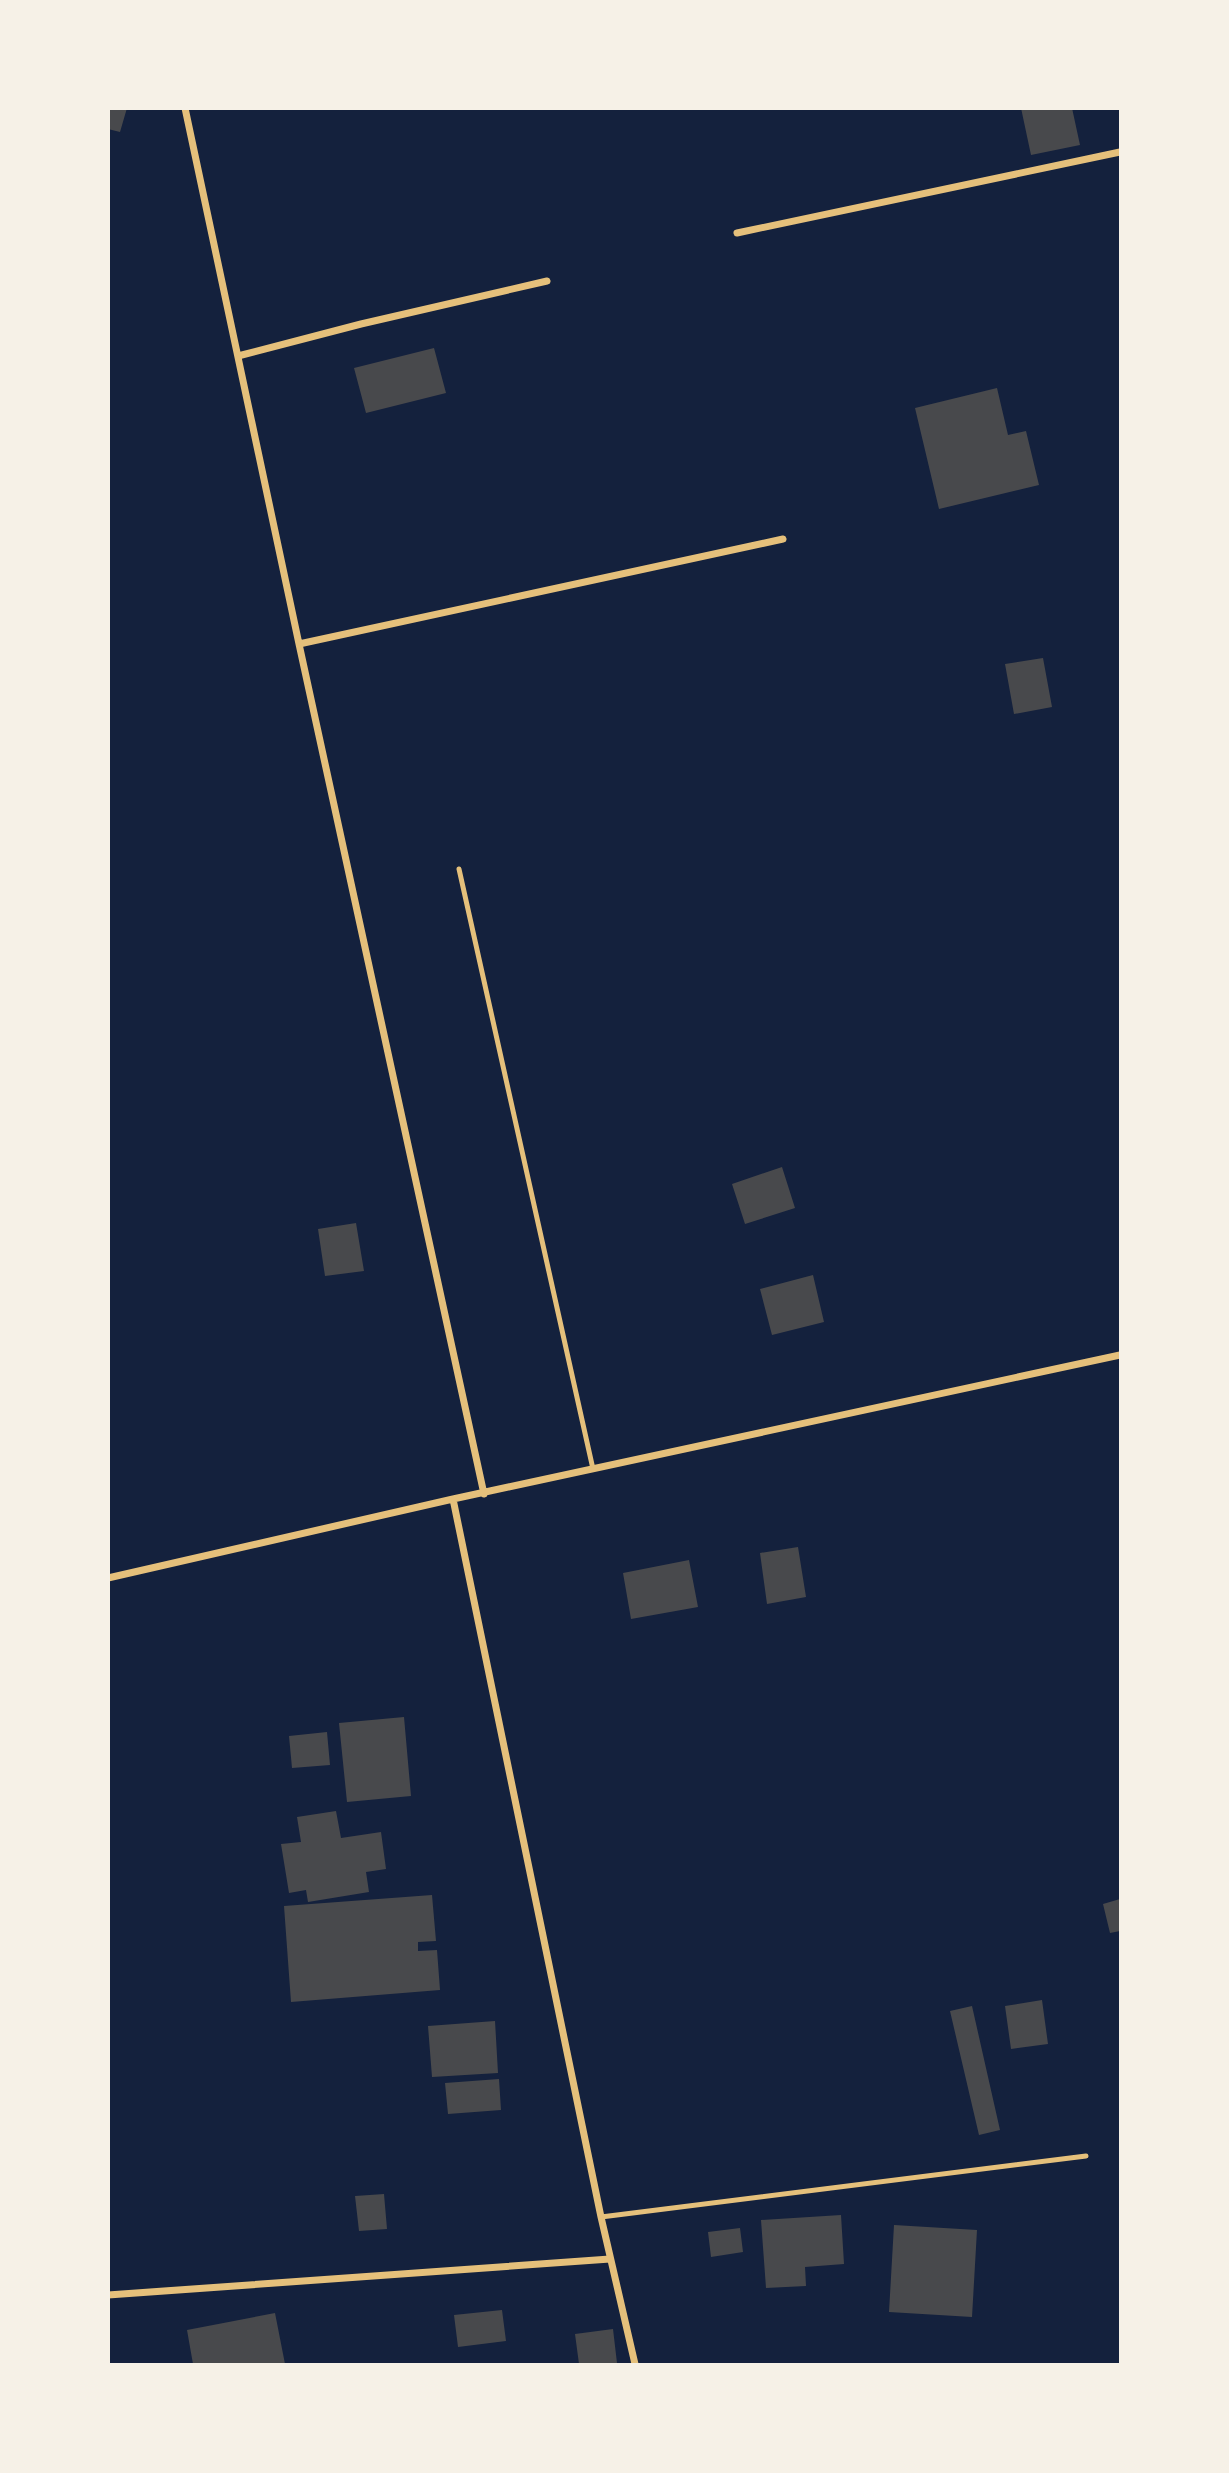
<svg xmlns="http://www.w3.org/2000/svg" width="1229" height="2473" font-family="Karla,sans-serif">
  <style>
    .building { fill: #48494c }
    .lines { fill: none; stroke-linecap: round; stroke-linejoin: round }
    .service { stroke: #e5c07b; stroke-width: 5 }
    .minor { stroke: #e5c07b; stroke-width: 7 }
  </style>
  <rect width="100%" height="100%" fill="#14213d"/>
  <!-- building -->
  <path class="building" d="M108 108H127L120 132 108 129Z
    M1021 108H1072L1080 145 1031 155Z
    M434 348 446 393 366 413 354 368Z
    M997 388 1008 435 1026 431 1039 485 939 509 915 408Z
    M1043 658 1052 707 1014 714 1005 664Z
    M782 1167 795 1208 745 1224 732 1184Z
    M356 1223 364 1271 325 1276 318 1229Z
    M813 1275 824 1322 772 1335 760 1289Z
    M798 1547 806 1597 767 1604 760 1553Z
    M689 1560 698 1607 631 1619 623 1573Z
    M404 1717 411 1796 347 1802 339 1723Z
    M327 1732 330 1765 292 1768 289 1736Z
    M336 1811 341 1838 381 1832 386 1869 366 1872 369 1892 308 1902 306 1890 289 1893 281 1844 301 1842 297 1817Z
    M432 1895 436 1941 418 1942V1951L437 1950 440 1990 291 2002 284 1906Z
    M1120 1899V1931L1110 1933 1103 1904Z
    M1042 2000 1048 2044 1011 2049 1005 2006Z
    M972 2006 1000 2130 979 2135 950 2011Z
    M495 2021 498 2073 432 2077 428 2026Z
    M499 2079 501 2110 448 2114 445 2083Z
    M384 2194 387 2229 359 2231 355 2196Z
    M841 2215 844 2264 805 2267 806 2286 766 2288 761 2220Z
    M894 2225 977 2230 972 2317 889 2312Z
    M740 2228 743 2252 711 2257 708 2232Z
    M502 2310 506 2341 458 2347 454 2315Z
    M275 2313 285 2364H193L187 2330Z
    M613 2329 617 2363 579 2364 575 2334Z"/>
  <g class="lines">
    <!-- service -->
    <path class="service" d="M459 869 593 1469
      M601 2217 1086 2156"/>
    <!-- minor -->
    <path class="minor" d="M185 108 299 644 484 1494
      M737 233 1120 152
      M238 356 361 324 547 281
      M299 644 783 539
      M453 1499 601 2217 635 2364
      M108 1578 453 1499 1120 1355
      M108 2295 610 2259"/>
  </g>
  <!-- border -->
  <rect width="1229" height="2473" fill="none" stroke="#f6f1e7" stroke-width="220"/>
</svg>
